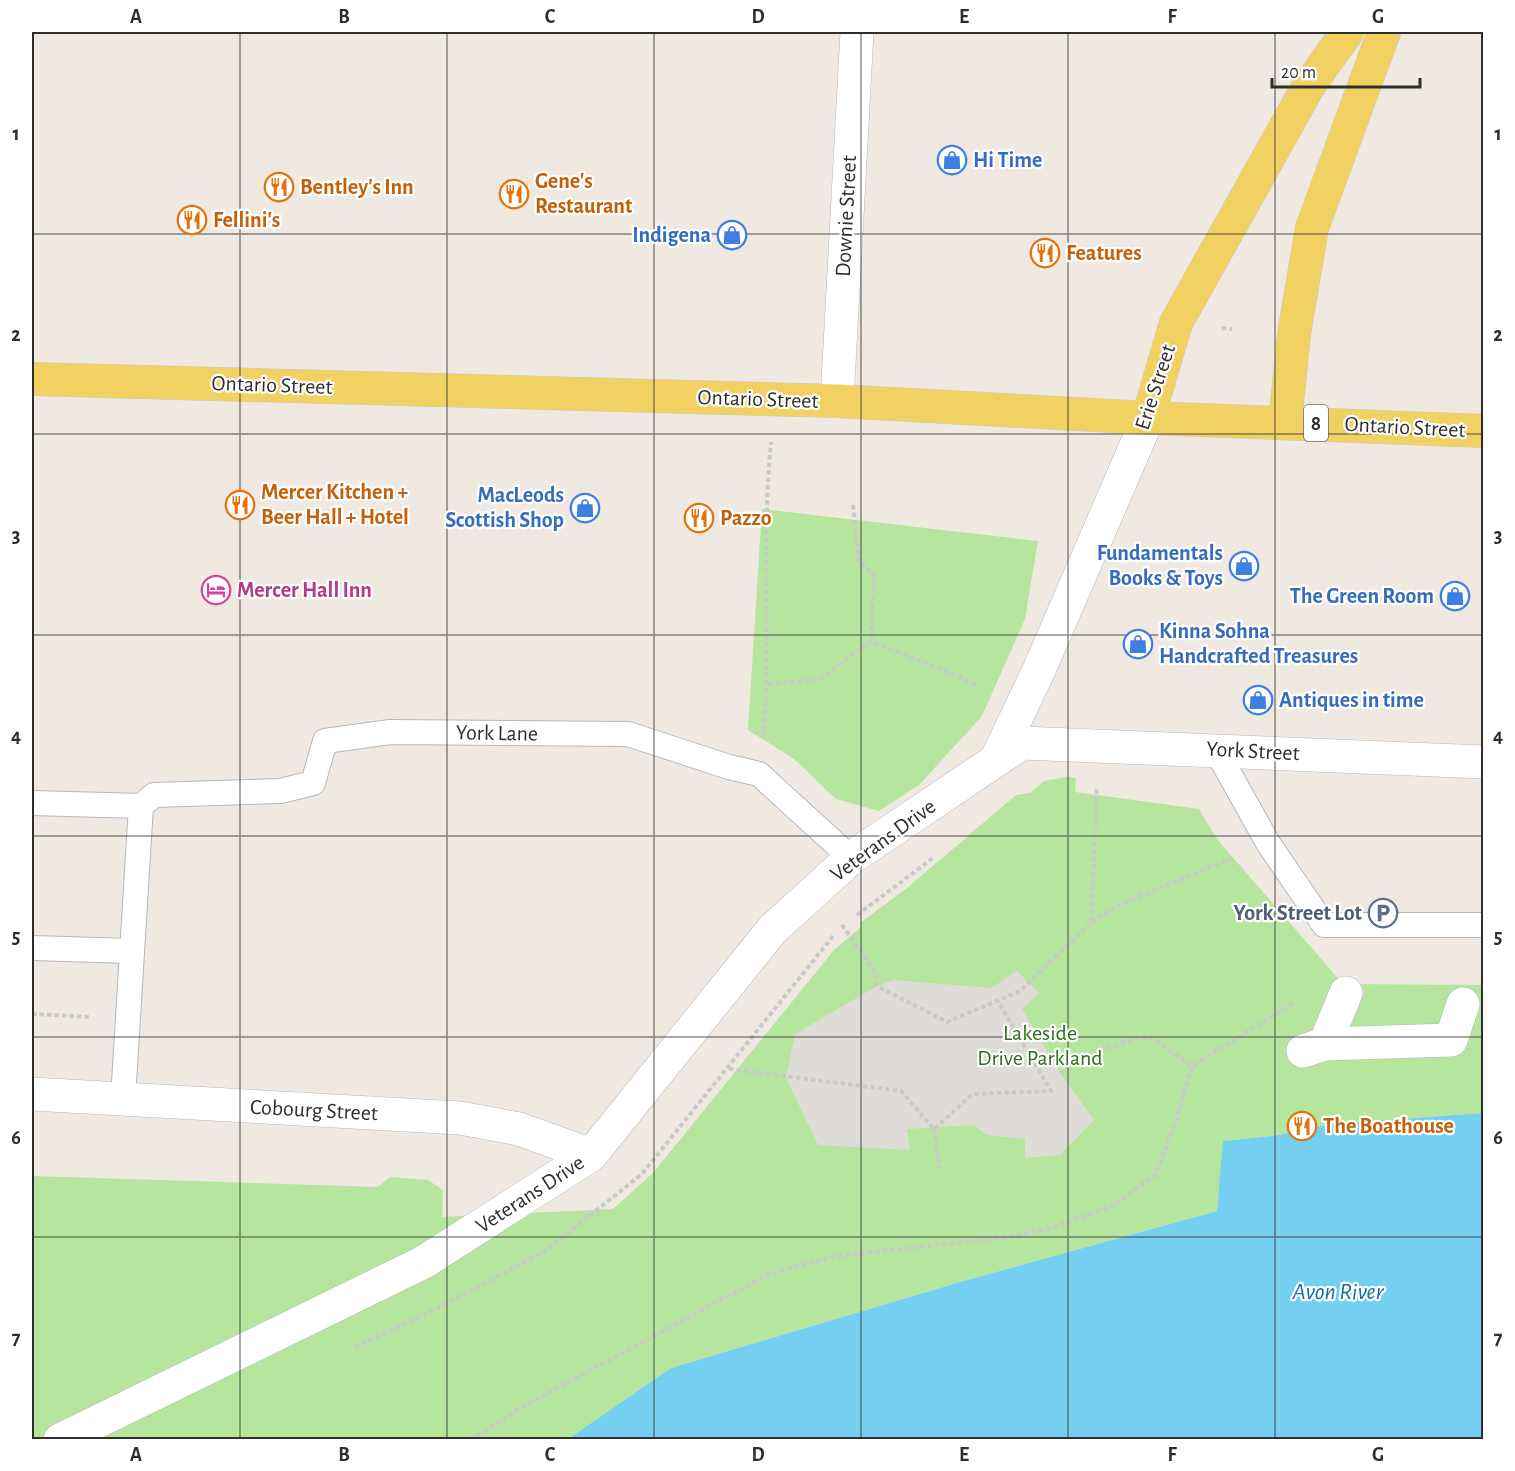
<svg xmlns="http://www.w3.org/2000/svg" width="1515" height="1471" font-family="'Alegreya Sans',sans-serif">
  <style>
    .green { fill: #b6e59e }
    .plaza { fill: #dfdcd8 }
    .water { fill: #75cff0 }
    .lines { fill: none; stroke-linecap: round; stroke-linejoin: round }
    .service-casing { stroke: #b4b7c1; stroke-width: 26 }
    .pedestrian-casing { stroke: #b4b7c1; stroke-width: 34 }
    .minor-casing { stroke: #b4b7c1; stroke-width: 34 }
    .secondary-casing { stroke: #b4b7c1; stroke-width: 34 }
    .primary-casing { stroke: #c9c9c9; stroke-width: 34 }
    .path { stroke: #c9c9c9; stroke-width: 4; stroke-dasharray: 4.5 3; stroke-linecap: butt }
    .service { stroke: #fff; stroke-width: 24 }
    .pedestrian { stroke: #fff; stroke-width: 33 }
    .minor { stroke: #fff; stroke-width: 33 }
    .secondary { stroke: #fff; stroke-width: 33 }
    .primary { stroke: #f2d163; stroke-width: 33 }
    .grid { fill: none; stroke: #2e2e2e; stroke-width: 1.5; stroke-opacity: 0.55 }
    .labels { text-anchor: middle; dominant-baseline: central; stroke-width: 4.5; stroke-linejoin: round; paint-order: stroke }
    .shield { fill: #fff; stroke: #6d6d6d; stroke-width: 1.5 }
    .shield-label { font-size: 21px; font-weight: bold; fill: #2e2e2e }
    .shop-label { font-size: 22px; font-weight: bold; fill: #366cbe; stroke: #fff; text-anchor: end }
    .food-label { font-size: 22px; font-weight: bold; fill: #c56008; stroke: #fff; text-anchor: start }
    .street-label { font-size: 22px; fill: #2e2e2e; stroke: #fff }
    .hotel-label { font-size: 22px; font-weight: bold; fill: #b23c85; stroke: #fff; text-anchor: start }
    .service-label { font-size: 22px; font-weight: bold; fill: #4e5e75; stroke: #fff; text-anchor: end }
    .park-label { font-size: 22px; fill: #2c6e1b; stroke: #fff }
    .water-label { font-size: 24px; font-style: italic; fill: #0d6fa3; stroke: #fff }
    .neatline { fill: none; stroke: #2e2e2e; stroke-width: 2 }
    .grid-label { font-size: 20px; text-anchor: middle; font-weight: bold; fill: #2e2e2e }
  </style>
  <rect width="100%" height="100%" fill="#efe9e1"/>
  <!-- green -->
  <path class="green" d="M762 509 1038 541 1025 619 982 716 919 785 879 811 836 799 794 759 748 730Z
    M1066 777 1076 778 1075 792 1199 809 1216 838 1343 984 1483 985V1113L1331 1124 1273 1136 1224 1141 1217 1211 960 1282 671 1368 568 1439 32 1440V1176L378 1187 390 1177 428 1180 443 1190 442 1217 613 1209 653 1173 834 950 862 926 860 923 907 888 1016 795 1030 793 1044 781Z"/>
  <!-- plaza -->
  <path class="plaza" d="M1017 971 1039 993 1022 1009 1060 1073 1094 1120 1060 1155 1025 1158V1139L987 1135 974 1125 907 1129 910 1150 818 1145 786 1078 795 1034 877 986 894 980 991 988Z"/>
  <!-- water -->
  <path class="water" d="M1483 1113V1439H568L671 1368 960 1282 1217 1211 1223 1141 1273 1136 1331 1124Z"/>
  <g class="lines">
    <!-- service casing -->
    <g class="service-casing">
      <path id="service" d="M1216 750 1268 843 1324 925H1484
        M32 803 141 806
        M141 806 154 795 280 791 313 783 325 741 390 732 628 734 729 767 759 774 851 858
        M32 948 131 951
        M123 1099 141 806"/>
    </g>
    <!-- pedestrian casing -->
    <g class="pedestrian-casing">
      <path id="pedestrian" d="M1325 1044 1451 1040 1463 1004
        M1303 1051 1325 1044 1346 993"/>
    </g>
    <!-- minor casing -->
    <g class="minor-casing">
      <path id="minor" d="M996 760 1039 670 1148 418
        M32 1094 460 1118 519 1129 591 1155
        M60 1440 424 1262 591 1155 772 930 851 858 1022 743 1484 762"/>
    </g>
    <!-- secondary casing -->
    <g class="secondary-casing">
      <path id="secondary" d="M837 401 857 32"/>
    </g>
    <!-- primary casing -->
    <g class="primary-casing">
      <path id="primary" d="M32 379 837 401 1148 418 1484 431
        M1148 418 1176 323 1308 87 1347 32
        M1285 422 1294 334 1312 228 1384 32"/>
    </g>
    <!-- path -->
    <path class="path" d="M1222 328 1232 329
      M853 505 859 561 874 575 871 641
      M768 684 820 679 871 641 960 677 977 686
      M763 737C772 639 761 540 771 442
      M857 915 933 858
      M1092 922 1119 905 1232 858
      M842 925 876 973 877 986 947 1022 1020 991 1091 923 1097 788
      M32 1014 90 1017
      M729 1069 901 1091 934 1129 973 1094 1051 1091 998 1001
      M1060 1073C1090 1056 1116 1041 1150 1037L1192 1066
      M934 1129 940 1169
      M355 1347 436 1309 545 1251 642 1174 834 935
      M471 1440 522 1407 769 1274 836 1256 1009 1237 1054 1227 1114 1205 1155 1175 1174 1127 1192 1066 1294 1003"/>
    <!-- service -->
    <use href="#service" class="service"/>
    <!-- pedestrian -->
    <use href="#pedestrian" class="pedestrian"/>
    <!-- minor -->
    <use href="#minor" class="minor"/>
    <!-- secondary -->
    <use href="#secondary" class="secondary"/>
    <!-- primary -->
    <use href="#primary" class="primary"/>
  </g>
  <!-- grid -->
  <path class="grid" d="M240 32V1440M447 32V1440M654 32V1440M861 32V1440M1068 32V1440M1275 32V1440M32 234H1484M32 434H1484M32 635H1484M32 836H1484M32 1037H1484M32 1237H1484"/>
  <!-- icons -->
  <defs>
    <g id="shop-ring" transform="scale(1.5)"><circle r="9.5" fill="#fff" stroke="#3f7fe0" stroke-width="1.5"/><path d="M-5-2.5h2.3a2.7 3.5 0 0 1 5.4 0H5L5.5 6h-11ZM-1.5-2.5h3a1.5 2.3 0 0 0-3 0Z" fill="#3f7fe0"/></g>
    <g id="restaurant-ring" transform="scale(1.5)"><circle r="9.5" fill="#fff" stroke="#e8710a" stroke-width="1.5"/><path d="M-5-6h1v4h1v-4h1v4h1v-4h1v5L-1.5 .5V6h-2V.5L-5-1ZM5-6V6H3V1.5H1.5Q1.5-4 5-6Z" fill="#e8710a"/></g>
    <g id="hotel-ring" transform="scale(1.5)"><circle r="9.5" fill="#fff" stroke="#d1479c" stroke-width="1.5"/><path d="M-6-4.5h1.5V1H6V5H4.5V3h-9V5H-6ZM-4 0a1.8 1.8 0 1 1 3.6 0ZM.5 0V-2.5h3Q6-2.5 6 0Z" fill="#d1479c"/></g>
    <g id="parking-ring" transform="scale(1.5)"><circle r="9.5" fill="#fff" stroke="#5c6f8a" stroke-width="1.5"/><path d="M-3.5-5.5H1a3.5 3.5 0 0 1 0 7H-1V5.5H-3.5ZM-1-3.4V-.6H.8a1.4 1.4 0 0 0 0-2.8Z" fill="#5c6f8a"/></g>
  </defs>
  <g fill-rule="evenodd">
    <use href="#shop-ring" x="952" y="160"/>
    <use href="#restaurant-ring" x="279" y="187"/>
    <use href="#restaurant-ring" x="514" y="194"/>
    <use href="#restaurant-ring" x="192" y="220"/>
    <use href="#shop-ring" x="732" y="235"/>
    <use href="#restaurant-ring" x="1045" y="253"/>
    <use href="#restaurant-ring" x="240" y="505"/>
    <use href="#shop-ring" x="585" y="508"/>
    <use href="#restaurant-ring" x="699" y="518"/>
    <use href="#shop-ring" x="1244" y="566"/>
    <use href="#hotel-ring" x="216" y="590"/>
    <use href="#shop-ring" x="1455" y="596"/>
    <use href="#shop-ring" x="1138" y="644"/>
    <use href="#shop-ring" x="1258" y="700"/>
    <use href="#parking-ring" x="1383" y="913"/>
    <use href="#restaurant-ring" x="1302" y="1126"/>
  </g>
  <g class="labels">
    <!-- shield labels -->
    <rect class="shield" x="1304" y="405" width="24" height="36" rx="4.5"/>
    <g class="shield-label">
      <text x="1316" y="423">8</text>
    </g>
    <!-- shop labels -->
    <g class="shop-label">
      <text x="973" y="160" text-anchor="start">Hi Time</text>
      <text x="711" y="235">Indigena</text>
      <text x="564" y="495">MacLeods<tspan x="564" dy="25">Scottish Shop</tspan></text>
      <text x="1223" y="553">Fundamentals<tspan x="1223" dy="25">Books &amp; Toys</tspan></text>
      <text x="1434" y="596">The Green Room</text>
      <text x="1159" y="631" text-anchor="start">Kinna Sohna<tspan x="1159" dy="25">Handcrafted Treasures</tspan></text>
      <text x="1279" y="700" text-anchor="start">Antiques in time</text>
    </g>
    <!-- food labels -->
    <g class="food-label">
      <text x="535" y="181">Gene's<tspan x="535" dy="25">Restaurant</tspan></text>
      <text x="300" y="187">Bentley's Inn</text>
      <text x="213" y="220">Fellini's</text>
      <text x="1066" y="253">Features</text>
      <text x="261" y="492">Mercer Kitchen +<tspan x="261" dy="25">Beer Hall + Hotel</tspan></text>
      <text x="720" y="518">Pazzo</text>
      <text x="1323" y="1126">The Boathouse</text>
    </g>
    <!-- street labels -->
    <g class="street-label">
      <text transform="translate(846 216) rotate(-87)">Downie Street</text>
      <text transform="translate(272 385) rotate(2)">Ontario Street</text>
      <text transform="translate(1155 387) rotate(-72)">Erie Street</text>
      <text transform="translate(758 399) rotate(2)">Ontario Street</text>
      <text transform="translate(1405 427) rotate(3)">Ontario Street</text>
      <text transform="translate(497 733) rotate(1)">York Lane</text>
      <text transform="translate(1253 751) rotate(3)">York Street</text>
      <text transform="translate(883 840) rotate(-36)">Veterans Drive</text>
      <text transform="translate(314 1110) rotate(3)">Cobourg Street</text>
      <text transform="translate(530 1194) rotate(-33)">Veterans Drive</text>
    </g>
    <!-- hotel labels -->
    <g class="hotel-label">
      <text x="237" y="590">Mercer Hall Inn</text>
    </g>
    <!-- service labels -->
    <g class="service-label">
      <text x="1362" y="913">York Street Lot</text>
    </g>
    <!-- park labels -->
    <g class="park-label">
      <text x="1040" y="1033">Lakeside<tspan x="1040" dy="25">Drive Parkland</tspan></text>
    </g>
    <!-- water labels -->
    <g class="water-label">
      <text x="1338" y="1292">Avon River</text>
    </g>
  </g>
  <!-- border -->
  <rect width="1515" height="1471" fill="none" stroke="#ffffff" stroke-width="66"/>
  <!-- scale -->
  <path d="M1272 78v9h148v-9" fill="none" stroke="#2e2e2e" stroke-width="3"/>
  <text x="1281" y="78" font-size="18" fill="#2e2e2e" stroke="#ffffff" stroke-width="4.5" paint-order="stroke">20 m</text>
  <rect x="33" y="33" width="1449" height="1405" class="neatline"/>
  <g class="grid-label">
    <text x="136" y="23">A</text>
    <text x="344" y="23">B</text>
    <text x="550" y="23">C</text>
    <text x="758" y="23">D</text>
    <text x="964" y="23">E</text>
    <text x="1172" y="23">F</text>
    <text x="1378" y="23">G</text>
    <text x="16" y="140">1</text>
    <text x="1498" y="140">1</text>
    <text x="16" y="341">2</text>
    <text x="1498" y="341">2</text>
    <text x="16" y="542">3</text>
    <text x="1498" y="542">3</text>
    <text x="16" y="742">4</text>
    <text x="1498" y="742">4</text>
    <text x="16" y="943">5</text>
    <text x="1498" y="943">5</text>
    <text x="16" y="1144">6</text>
    <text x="1498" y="1144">6</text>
    <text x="16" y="1344">7</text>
    <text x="1498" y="1344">7</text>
    <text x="136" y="1461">A</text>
    <text x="344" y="1461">B</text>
    <text x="550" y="1461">C</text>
    <text x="758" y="1461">D</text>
    <text x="964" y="1461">E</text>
    <text x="1172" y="1461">F</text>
    <text x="1378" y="1461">G</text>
  </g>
</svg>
